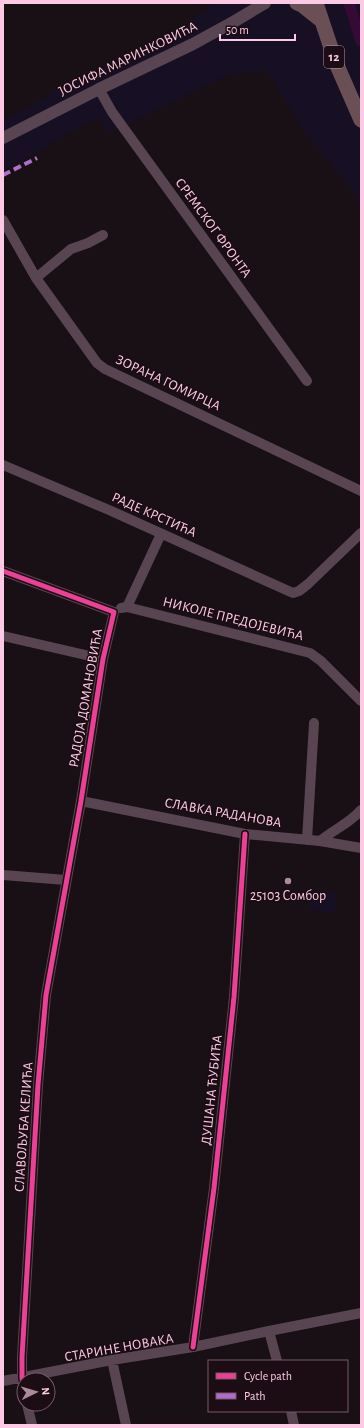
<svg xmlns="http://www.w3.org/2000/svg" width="364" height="1428" font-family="'Alegreya Sans',sans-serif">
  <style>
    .green { fill: #171024 }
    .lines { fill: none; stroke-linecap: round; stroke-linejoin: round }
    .canal { stroke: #330b34; stroke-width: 11 }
    .minor { stroke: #594551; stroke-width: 10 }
    .tertiary { stroke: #594551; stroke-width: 12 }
    .primary { stroke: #6a4f55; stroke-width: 15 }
    .quiet { stroke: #b06ccc; stroke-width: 4; stroke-dasharray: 8 4; stroke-linecap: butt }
    .cycleway-casing { stroke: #1c0c14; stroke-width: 8 }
    .cycleway { stroke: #ea4096; stroke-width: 5 }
    .poi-dot { fill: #ac899b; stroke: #1c0c14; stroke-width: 1.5 }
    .labels { text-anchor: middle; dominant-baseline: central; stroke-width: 3; stroke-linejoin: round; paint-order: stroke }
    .shield { fill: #1c0c14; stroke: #b991a6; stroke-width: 1 }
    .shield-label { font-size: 13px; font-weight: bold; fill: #fccae4 }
    .street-label { font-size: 14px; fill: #fccae4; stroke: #1c0c14 }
    .poi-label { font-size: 14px; fill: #fccae4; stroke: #1c0c14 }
  </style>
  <rect width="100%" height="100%" fill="#181014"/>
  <!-- green -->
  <path class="green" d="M215 3H361V201L304 131 267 71 230 74 109 133 98 117 3 171V120L186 24Z
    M312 890 337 893 335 913 310 910Z"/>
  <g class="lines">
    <!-- canal -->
    <path class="canal" d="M349 3 361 41"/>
    <!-- minor -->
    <path class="minor" d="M99 89 112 112 307 381
      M3 220 36 278 97 363 105 369 361 491
      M36 278 71 249 88 243 103 235
      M3 465 109 510 293 593 299 591 308 584 361 533
      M3 571 114 612 103 659 81 801 46 995 38 1085 22 1357V1378L24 1388
      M127 607 310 653 321 661 361 701
      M121 608 127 607 161 534
      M3 636 103 659
      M81 801 245 834 320 841 361 848
      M307 840 314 723
      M320 841C333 830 350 823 361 810
      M3 875 66 880
      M269 1331 277 1361
      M193 1347 214 1188 234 997 245 834
      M112 1360 126 1425
      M3 1381 112 1360 193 1347 269 1331 361 1313
      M27 1404 32 1425
      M291 1411 294 1425"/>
    <!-- tertiary -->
    <path class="tertiary" d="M3 138 99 89 193 44 235 21 265 3"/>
    <!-- primary -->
    <path class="primary" d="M297 3 302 5 321 20
      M316 3 336 63 361 120"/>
    <!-- quiet -->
    <path class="quiet" d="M3 175 37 158"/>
    <!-- cycleway casing -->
    <g class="cycleway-casing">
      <path id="cycleway" d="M3 571 114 612 103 659 81 801 46 995 38 1085 22 1357V1378L24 1388
        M193 1347 214 1188 234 997 245 834"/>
    </g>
    <!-- cycleway -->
    <use href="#cycleway" class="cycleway"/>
  </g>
  <!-- markers -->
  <circle class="poi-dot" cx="288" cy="881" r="4"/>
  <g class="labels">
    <!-- shield labels -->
    <rect class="shield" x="324" y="46" width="20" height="22" rx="3"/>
    <g class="shield-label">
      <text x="334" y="57">12</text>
    </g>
    <!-- street labels -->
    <g class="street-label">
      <text transform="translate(128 59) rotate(-26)">ЈОСИФА МАРИНКОВИЋА</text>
      <text transform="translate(213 228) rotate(54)">СРЕМСКОГ ФРОНТА</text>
      <text transform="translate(168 383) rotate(25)">ЗОРАНА ГОМИРЦА</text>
      <text transform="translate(154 515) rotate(24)">РАДЕ КРСТИЋА</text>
      <text transform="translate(233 619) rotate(14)">НИКОЛЕ ПРЕДОЈЕВИЋА</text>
      <text transform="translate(86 698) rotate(-80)">РАДОЈА ДОМАНОВИЋА</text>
      <text transform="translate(223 813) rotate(10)">СЛАВКА РАДАНОВА</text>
      <text transform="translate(212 1090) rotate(-84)">ДУШАНА ЋУБИЋА</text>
      <text transform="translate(24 1127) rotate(-86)">СЛАВОЉУБА КЕЛИЋА</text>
      <text transform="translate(119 1348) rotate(-10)">СТАРИНЕ НОВАКА</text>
    </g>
    <!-- poi labels -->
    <g class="poi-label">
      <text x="288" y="896">25103 Сомбор</text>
    </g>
  </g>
  <!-- border -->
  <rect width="364" height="1428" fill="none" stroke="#fccae4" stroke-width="8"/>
  <!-- legend -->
  <rect x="208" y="1360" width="140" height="52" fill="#1c0c14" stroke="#765867"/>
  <rect x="216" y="1373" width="20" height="6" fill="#ea4096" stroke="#765867"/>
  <text x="244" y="1380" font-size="12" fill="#fccae4">Cycle path</text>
  <rect x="216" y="1393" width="20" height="6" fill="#b06ccc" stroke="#765867"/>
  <text x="244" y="1400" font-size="12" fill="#fccae4">Path</text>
  <!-- north arrow -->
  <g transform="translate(36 1392) rotate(85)"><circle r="19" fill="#1c0c14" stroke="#765867"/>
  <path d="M0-3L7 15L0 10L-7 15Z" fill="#ac899b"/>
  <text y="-6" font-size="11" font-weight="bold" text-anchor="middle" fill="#fccae4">N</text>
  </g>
  <!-- scale -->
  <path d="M220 34v6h75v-6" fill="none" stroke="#fccae4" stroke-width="2"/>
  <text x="226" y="34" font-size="12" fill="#fccae4" stroke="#1c0c14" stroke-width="3" paint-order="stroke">50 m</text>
</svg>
